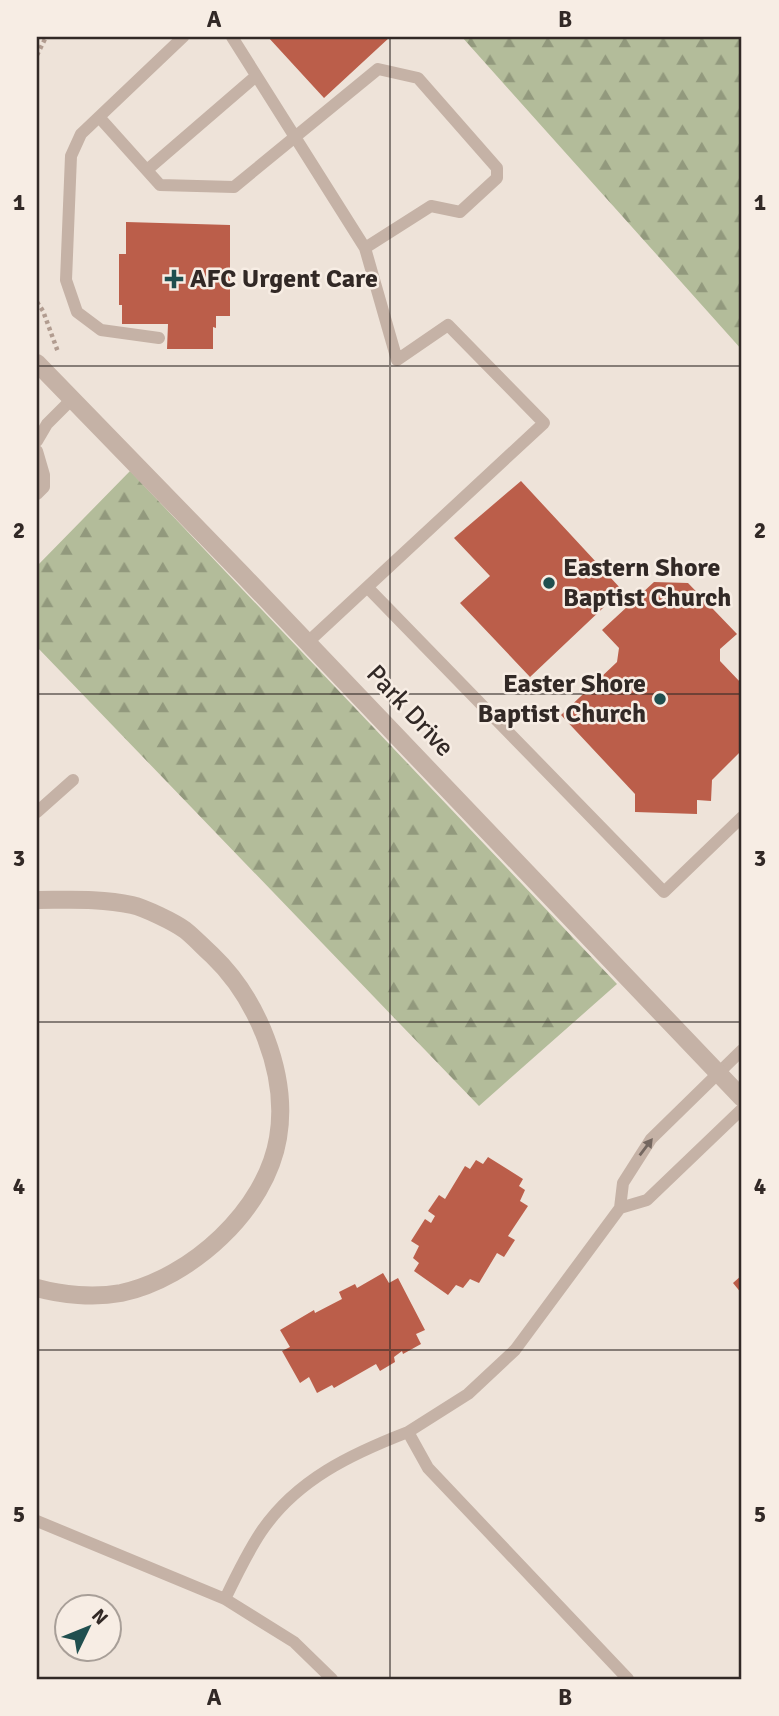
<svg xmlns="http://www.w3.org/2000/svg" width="779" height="1716" font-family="Signika,sans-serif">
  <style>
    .forest { fill: url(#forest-firs) }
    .building { fill: #bb5e4a }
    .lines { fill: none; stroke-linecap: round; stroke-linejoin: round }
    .path { stroke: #b19c90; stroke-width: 4.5; stroke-dasharray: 3.5 3.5; stroke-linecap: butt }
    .lane { stroke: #c5b2a6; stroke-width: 12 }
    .street { stroke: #c5b2a6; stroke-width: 18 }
    .oneway { fill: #746760 }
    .grid { fill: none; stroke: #322926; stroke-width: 2; stroke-opacity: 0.55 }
    .poi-dot { fill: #204f4f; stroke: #f7ede4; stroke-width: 2.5 }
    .labels { text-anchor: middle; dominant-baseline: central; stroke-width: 5; stroke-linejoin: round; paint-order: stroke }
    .poi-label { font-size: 26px; font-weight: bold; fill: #322926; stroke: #f7ede4; text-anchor: start }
    .street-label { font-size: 26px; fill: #322926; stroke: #f7ede4 }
    .neatline { fill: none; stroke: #322926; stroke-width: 2.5 }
    .grid-label { font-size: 23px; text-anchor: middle; font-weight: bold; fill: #322926 }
  </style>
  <defs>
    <pattern id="forest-firs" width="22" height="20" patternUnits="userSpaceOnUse" patternTransform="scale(1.75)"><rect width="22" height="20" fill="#b3bc9a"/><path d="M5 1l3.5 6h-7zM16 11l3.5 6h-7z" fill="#92997d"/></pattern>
  </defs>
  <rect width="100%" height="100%" fill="#eee3d9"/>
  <!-- forest -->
  <path class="forest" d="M462 37H742V350Z
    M130 471 617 984 479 1106 37 647V566Z"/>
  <!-- building -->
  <path class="building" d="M268 37H390L324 98Z
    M126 222 230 225V316H216V328L213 327V349H167L168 324H122V305H119V254H126Z
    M521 481 622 590 530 677 460 603 490 576 454 538Z
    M654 582 688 583 737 634 720 649V661L742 684V750L712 780 711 801 697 800V814L635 812V794L561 715 617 662 619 648 602 630Z
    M488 1157 523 1179 519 1186 525 1190 520 1201 528 1206 508 1236 515 1240 504 1257 497 1253 479 1283 470 1279 463 1288 456 1285 448 1295 414 1271 419 1263 413 1258 419 1246 411 1241 425 1219 431 1223 435 1216 428 1211 439 1195 445 1199 465 1166 470 1169 476 1160 483 1164Z
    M383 1273 389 1283 398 1278 425 1330 416 1334 421 1344 403 1354 402 1351 394 1357 395 1362 380 1371 376 1364 334 1388 332 1385 317 1393 309 1377 300 1383 282 1351 290 1347 280 1330 314 1310 315 1313 342 1299 339 1292 355 1284 357 1288Z
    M742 1275V1294L733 1283Z"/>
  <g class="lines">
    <!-- path -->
    <path class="path" d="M37 55 46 37
      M37 302 43 311 58 352"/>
    <!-- lane -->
    <path class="lane" d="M232 37 365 248 397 360 448 325 544 423 308 642
      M99 117 160 185 234 187 378 69 418 78 497 168V178L460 212 431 206 365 248
      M147 170 256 76
      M159 338 101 330 77 312 66 280 71 156 81 134 183 37
      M37 441 47 424 72 399
      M37 451 44 475V487L37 494
      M368 588 664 892 742 817
      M37 812 73 780
      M620 1208 647 1200 742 1109
      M408 1432 468 1394 515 1350 620 1208 623 1183 651 1139 742 1050
      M37 1521 225 1599 294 1642 332 1679
      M225 1599C236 1576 247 1553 261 1532 296 1480 351 1454 408 1432L428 1468 628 1679"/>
    <!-- street -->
    <path class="street" d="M37 363 242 574 742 1098
      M37 900C68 900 101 898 132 905 145 908 174 922 185 930 194 937 203 947 212 955 257 998 289 1074 278 1138 266 1210 191 1278 121 1293 94 1298 62 1295 37 1288"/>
  </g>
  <!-- one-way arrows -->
  <defs><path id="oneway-solid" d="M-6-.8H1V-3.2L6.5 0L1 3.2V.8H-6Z" transform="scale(1.75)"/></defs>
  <use class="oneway" href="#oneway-solid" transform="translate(646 1147) rotate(-53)"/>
  <!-- grid -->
  <path class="grid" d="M390 37V1679M37 366H742M37 694H742M37 1022H742M37 1350H742"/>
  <!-- markers -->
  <g class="poi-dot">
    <path d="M170.5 268.5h7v7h7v7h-7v7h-7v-7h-7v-7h7z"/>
    <circle cx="549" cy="583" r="7"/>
    <circle cx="660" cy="699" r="7"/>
  </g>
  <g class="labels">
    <!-- poi labels -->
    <g class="poi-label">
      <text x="190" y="279">AFC Urgent Care</text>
      <text x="563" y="568">Eastern Shore<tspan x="563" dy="30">Baptist Church</tspan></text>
      <text x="646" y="684" text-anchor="end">Easter Shore<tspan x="646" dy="30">Baptist Church</tspan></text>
    </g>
    <!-- street labels -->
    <g class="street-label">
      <text transform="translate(410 711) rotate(47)">Park Drive</text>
    </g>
  </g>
  <!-- border -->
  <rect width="779" height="1716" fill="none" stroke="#f7ede4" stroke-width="77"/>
  <!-- north arrow -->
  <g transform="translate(88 1628) rotate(47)"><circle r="33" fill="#f7ede4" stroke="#a89f98" stroke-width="2"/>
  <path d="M0-5L12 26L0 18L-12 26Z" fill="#204f4f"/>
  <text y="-10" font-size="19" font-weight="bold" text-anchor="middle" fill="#322926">N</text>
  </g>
  <rect x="38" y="38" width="702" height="1640" class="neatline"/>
  <g class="grid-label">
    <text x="214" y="27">A</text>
    <text x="565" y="27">B</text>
    <text x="19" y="210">1</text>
    <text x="760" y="210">1</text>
    <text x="19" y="538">2</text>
    <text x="760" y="538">2</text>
    <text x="19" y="866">3</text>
    <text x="760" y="866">3</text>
    <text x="19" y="1194">4</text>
    <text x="760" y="1194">4</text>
    <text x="19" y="1522">5</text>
    <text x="760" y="1522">5</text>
    <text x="214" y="1705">A</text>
    <text x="565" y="1705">B</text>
  </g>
</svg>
